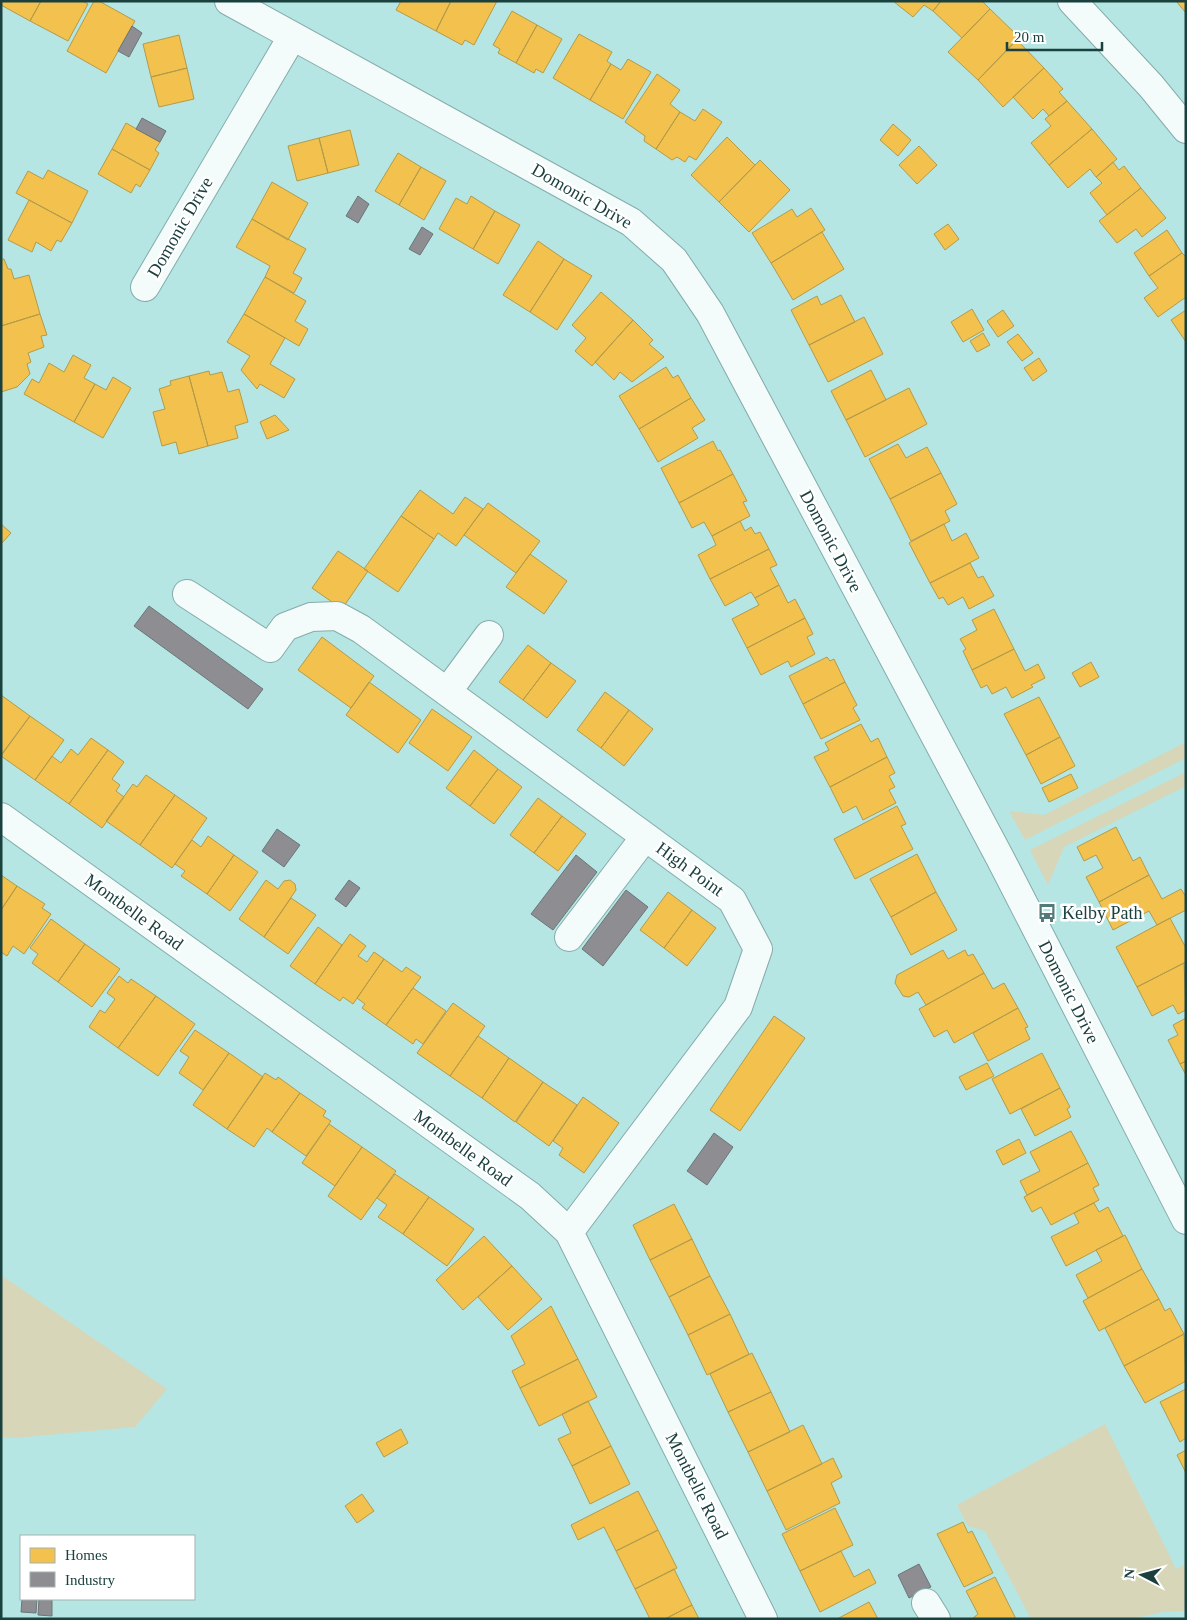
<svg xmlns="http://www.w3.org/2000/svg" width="1187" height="1620" font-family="'Times New Roman',serif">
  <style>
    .green { fill: #d8d6b8 }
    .homes { fill: #f2c14e; stroke: #b29b4a }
    .industry { fill: #8d8d92; stroke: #6b7679 }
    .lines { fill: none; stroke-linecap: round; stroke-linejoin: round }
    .minor-casing { stroke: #84acaa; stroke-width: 30 }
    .minor { stroke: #f4fbfb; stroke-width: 28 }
    .labels { text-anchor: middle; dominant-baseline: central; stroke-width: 5; stroke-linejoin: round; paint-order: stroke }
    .street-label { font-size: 18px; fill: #1b413f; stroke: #fff }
    .poi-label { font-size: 18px; fill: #1b413f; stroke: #fff; text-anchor: start }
  </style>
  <rect width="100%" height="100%" fill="#b5e6e3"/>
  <!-- green -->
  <path class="green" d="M1186 742V758L1025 840 1009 811 1044 815Z
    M1186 772V786L1064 847 1048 885 1030 850Z
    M1 1275 167 1389 135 1427 15 1438 1 1437Z
    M1105 1424 1176 1569 1186 1564V1611L1163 1612 1131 1619H1031L985 1531 968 1526 957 1505Z"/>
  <!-- homes -->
  <path class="homes" d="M1 1H41L30 21 1 5Z
    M41 1H82L88 4 68 41 30 21Z
    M94 1H99L135 21 106 73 67 51Z
    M401 1H451L436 31 396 10Z
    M451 1H497L474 45 465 40 462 45 436 31Z
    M893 1H941L933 11 924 5 913 17Z
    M941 1H982L990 9 962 38 933 11Z
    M1176 1H1186V13Z
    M990 9 1019 37 978 80 948 52Z
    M512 11 537 25 516 63 498 53 500 49 493 45Z
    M537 25 562 39 543 73 536 69 534 73 516 63Z
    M579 34 612 52 607 61 611 64 590 100 553 78Z
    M179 35 187 68 151 77 143 44Z
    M1017 40 1044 68 1003 107 978 80Z
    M628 59 651 72 623 119 590 100 611 64 621 70Z
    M187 68 194 99 159 107 151 77Z
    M1044 68 1063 89 1059 92 1067 101 1049 116 1043 109 1033 119 1013 97Z
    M657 74 680 90 670 104 680 112 656 149 644 141 645 136 625 122Z
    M1067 101 1092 129 1049 165 1031 143 1051 126 1045 119Z
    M703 109 722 122 696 160 689 156 685 162 677 157 672 160 656 149 680 112 695 121Z
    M126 123 160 142 155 150 159 153 150 170 112 149Z
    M893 124 911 140 898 156 880 140Z
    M1092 129 1117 159 1096 177 1090 169 1068 188 1049 165Z
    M350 130 359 165 328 173 319 138Z
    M727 137 755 165 719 202 691 175Z
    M319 138 328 173 297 181 288 146Z
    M919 146 937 165 917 184 899 165Z
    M112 149 150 170 140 187 136 184 131 193 98 174Z
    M398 153 421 167 399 205 375 191Z
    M760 160 790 190 749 232 719 202Z
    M1113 162 1119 170 1124 166 1141 188 1107 215 1090 193 1102 183 1096 177Z
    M421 167 446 181 424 220 399 205Z
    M48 170 88 191 72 223 16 193 28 171 43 179Z
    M272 182 308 203 288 240 252 219Z
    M1141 188 1166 218 1142 237 1136 229 1117 243 1099 221Z
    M471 196 495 211 473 249 439 229 456 198 467 204Z
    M29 200 72 223 61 242 57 240 51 251 36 242 32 252 8 240Z
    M811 208 825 230 771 263 752 233 792 209 797 217Z
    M495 211 520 225 498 264 473 249Z
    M252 219 306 249 293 273 302 278 294 293 265 277 270 266 236 247Z
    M948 224 959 239 945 250 934 234Z
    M1167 230 1182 253 1149 276 1134 253Z
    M822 232 844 269 793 300 771 263Z
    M538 241 564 259 530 312 503 295Z
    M1182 253 1186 257V297L1158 317 1144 298 1158 288 1149 276Z
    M1 259H4L8 269H11L14 279 29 275 40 314 1 326Z
    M564 259 592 276 557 330 530 312Z
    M265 277 306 301 295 321 308 329 299 346 244 314Z
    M601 292 633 320 592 366 575 351 586 338 572 325Z
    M841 295 855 322 809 345 791 310 817 296 821 305Z
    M972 309 984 330 963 342 951 322Z
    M1003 310 1014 326 998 337 987 321Z
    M1186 310V342L1171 320Z
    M40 314 47 335 41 336 44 347 28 353 31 362 27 364 30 374 17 387 1 392V326Z
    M244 314 285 338 270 364 295 379 284 398 260 384 257 389 241 370 250 356 227 342Z
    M864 317 883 354 828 382 809 345Z
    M633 320 653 340 649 344 664 357 632 382 620 372 614 380 595 362Z
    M983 333 990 345 977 352 970 341Z
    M1018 334 1033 353 1022 361 1007 342Z
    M73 355 91 365 84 378 95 384 74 422 24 394 32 379 39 383 49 363 64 372Z
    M1039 358 1047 371 1033 381 1024 368Z
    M666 367 673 378 678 375 691 398 639 429 619 396Z
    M871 370 886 400 846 420 831 391Z
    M209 371 210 375 222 372 228 392 239 389 248 422 235 426 238 438 208 446 189 376Z
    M189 376 208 446 179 454 176 442 162 446 153 412 165 409 159 389 171 385 170 381Z
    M113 377 131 388 103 438 74 422 95 384 106 390Z
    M909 388 927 424 865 457 846 420Z
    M691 398 705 420 692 428 698 438 658 462 639 429Z
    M275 415 289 430 267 439 260 422Z
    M713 441 718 451 720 450 733 474 679 503 661 468Z
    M898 444 906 458 927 447 941 473 890 499 869 459Z
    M941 473 957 504 945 511 950 521 911 541 890 499Z
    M733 474 747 501 743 502 750 516 712 536 704 522 692 528 679 503Z
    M420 490 453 514 465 497 483 509 456 546 438 533 434 539 401 516Z
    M488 503 540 541 516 573 464 535Z
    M401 516 434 539 398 592 364 569Z
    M740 521 745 531 751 527 755 534 760 532 769 549 710 579 698 555 716 545 712 536Z
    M1 524 11 533 1 544Z
    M944 524 952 541 966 533 979 558 930 583 909 543Z
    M769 549 777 565 770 568 779 585 755 598 751 592 725 606 710 579Z
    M338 551 368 571 342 609 312 588Z
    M530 554 567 581 544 614 506 587Z
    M970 563 978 578 983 576 994 596 969 609 963 597 948 605 943 597 939 599 930 583Z
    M779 585 788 603 795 599 805 618 747 648 732 619 759 605 755 598Z
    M994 609 1014 649 972 670 963 651 966 649 960 639 977 630 972 620Z
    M805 618 813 634 807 637 815 654 791 667 788 661 761 675 747 648Z
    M322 637 374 676 351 708 298 670Z
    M528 645 551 663 523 700 499 682Z
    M1014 649 1025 671 1038 664 1045 678 1031 685 1033 687 1012 698 1006 687 992 694 987 685 981 688 972 670Z
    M827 657 830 661 834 659 845 682 803 704 789 676Z
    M1091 662 1099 677 1080 687 1072 673Z
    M551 663 576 681 547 718 523 700Z
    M369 682 421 720 398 753 346 715Z
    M845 682 857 705 853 708 860 720 821 739 803 704Z
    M605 692 629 710 601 748 577 730Z
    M1 695 30 716 1 755Z
    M1039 697 1060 737 1026 755 1004 714Z
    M432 709 472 737 448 771 409 743Z
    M629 710 653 729 624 766 601 748Z
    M30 716 64 740 35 780 1 756Z
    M861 724 871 742 878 738 887 757 830 787 814 757 829 750 825 743Z
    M1060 737 1075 766 1041 784 1026 755Z
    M91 738 108 750 69 804 35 780 52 756 61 763 71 749 78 755Z
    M108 750 124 762 112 779 120 785 116 791 124 797 102 828 69 804Z
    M474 750 498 769 470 806 446 788Z
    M887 757 895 773 889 776 895 787 889 790 896 803 863 820 856 806 843 813 830 787Z
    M498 769 522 787 494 824 470 806Z
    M1071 774 1078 788 1049 802 1042 788Z
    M146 775 175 795 140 845 106 821 133 784 137 787Z
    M175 795 207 818 172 868 140 845Z
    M538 798 562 816 534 853 510 835Z
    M897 806 906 824 901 826 913 849 855 879 834 839Z
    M562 816 586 834 558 871 534 853Z
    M1116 827 1133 861 1140 857 1149 875 1099 902 1086 877 1103 868 1096 855 1084 861 1077 847Z
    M208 836 234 855 207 894 181 876 185 871 175 864 192 840 201 847Z
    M917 854 936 892 891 917 870 879Z
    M234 855 258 872 230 911 207 894Z
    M1 875 17 886 1 910Z
    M1149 875 1162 899 1181 889 1186 897V910L1157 925 1149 911 1113 930 1099 902Z
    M266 880 278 889 284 881 290 880 295 884 296 890 264 937 239 919Z
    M17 886 45 904 42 908 51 914 24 954 13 946 7 956 1 952V910Z
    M668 892 692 910 664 948 640 930Z
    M936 892 957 930 911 955 891 917Z
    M291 898 316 915 288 954 264 937Z
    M692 910 716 928 687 966 664 948Z
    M1170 918 1186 948V962L1137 987 1116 947Z
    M51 919 85 944 58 982 32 963 38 954 30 948Z
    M318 927 342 945 315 984 290 966Z
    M350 934 366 946 358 956 367 962 374 952 384 959 353 1004 343 997 340 1001 315 984Z
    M85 944 120 969 92 1007 58 982Z
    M943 950 948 959 965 950 968 956 973 954 984 973 926 1005 918 992 909 997 903 996 895 983 897 975Z
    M384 959 402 972 406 967 421 977 386 1025 362 1008 365 1004 357 998Z
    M1184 963 1186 1010 1178 1014 1173 1005 1152 1016 1137 987Z
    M984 973 993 989 1004 983 1018 1008 954 1043 947 1030 934 1037 919 1009Z
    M119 976 128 983 131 979 156 996 118 1048 89 1027 100 1010 105 1013 115 999 107 993Z
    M413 988 446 1011 423 1044 416 1039 413 1044 386 1025Z
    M156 996 195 1024 158 1076 118 1048Z
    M453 1003 485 1026 450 1076 417 1053Z
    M1018 1008 1028 1027 1025 1028 1030 1039 988 1061 973 1033Z
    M774 1016 805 1038 740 1131 710 1110Z
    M1186 1018V1061L1180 1064 1168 1040 1178 1035 1173 1025Z
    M195 1030 229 1053 203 1090 179 1073 189 1057 180 1051Z
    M478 1036 509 1058 482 1098 450 1076Z
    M229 1053 263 1077 227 1129 193 1105Z
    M1042 1053 1060 1088 1010 1114 992 1079Z
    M509 1058 543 1082 515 1122 482 1098Z
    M1186 1061V1075L1180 1064Z
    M987 1063 994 1076 966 1090 959 1077Z
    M265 1073 276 1080 278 1077 300 1093 272 1132 267 1128 254 1147 227 1129Z
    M543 1082 577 1105 549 1146 516 1122Z
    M1060 1088 1070 1107 1067 1109 1071 1117 1035 1136 1021 1109Z
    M300 1093 326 1111 323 1116 331 1121 306 1156 272 1132Z
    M583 1097 619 1123 584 1173 559 1155 563 1148 553 1141Z
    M329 1124 362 1147 335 1186 302 1163Z
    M1071 1131 1088 1163 1027 1195 1020 1181 1040 1171 1030 1152Z
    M1019 1139 1026 1153 1003 1165 996 1151Z
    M362 1147 396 1171 361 1220 328 1196Z
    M1088 1163 1099 1185 1093 1188 1099 1200 1051 1225 1041 1207 1032 1212 1024 1197Z
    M395 1174 429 1197 403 1234 378 1217 387 1205 377 1198Z
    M429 1197 474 1229 447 1266 403 1234Z
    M1094 1203 1099 1212 1108 1207 1123 1236 1066 1266 1051 1237 1079 1223 1074 1213Z
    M674 1204 692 1239 650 1260 633 1225Z
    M1125 1235 1142 1269 1088 1298 1076 1275 1102 1261 1096 1250Z
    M484 1236 512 1266 463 1310 436 1280Z
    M692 1239 710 1276 669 1297 650 1260Z
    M512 1266 542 1299 508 1330 478 1297Z
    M1142 1269 1159 1299 1099 1331 1083 1301Z
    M710 1276 730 1314 688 1335 669 1297Z
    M1159 1299 1165 1311 1170 1308 1184 1334 1124 1366 1105 1328Z
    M551 1306 578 1359 520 1388 512 1371 525 1364 511 1336Z
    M730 1314 749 1354 707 1375 688 1335Z
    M1184 1334 1186 1381 1145 1403 1124 1366Z
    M752 1353 771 1392 728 1412 710 1374Z
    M578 1359 597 1397 539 1426 520 1388Z
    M1186 1389V1438L1180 1442 1160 1402Z
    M771 1392 790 1432 748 1452 728 1412Z
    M588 1401 611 1446 572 1466 558 1439 571 1433 562 1414Z
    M803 1425 822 1464 767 1491 748 1452Z
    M401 1429 408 1443 384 1457 376 1443Z
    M611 1446 630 1484 590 1504 572 1466Z
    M1186 1450V1473L1177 1455Z
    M833 1458 842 1477 831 1483 840 1503 786 1530 767 1491Z
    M638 1491 658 1530 616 1551 604 1527 578 1540 571 1525Z
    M362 1494 374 1511 357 1523 345 1506Z
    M835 1508 853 1545 800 1571 782 1534Z
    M963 1522 968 1533 972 1531 993 1573 964 1587 937 1534Z
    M658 1530 677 1568 635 1589 616 1551Z
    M841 1551 854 1577 869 1569 876 1583 820 1612 800 1571Z
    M674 1569 692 1605 665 1619H650L635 1589Z
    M995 1577 1016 1619H972L978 1614 966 1591Z
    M869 1602 878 1619H837Z
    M692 1605 699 1619H665Z"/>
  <!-- industry -->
  <path class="industry" d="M132 26 142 33 129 57 118 51Z
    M142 118 166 131 160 142 136 129Z
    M358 196 369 204 358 223 346 216Z
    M422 227 433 234 420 255 409 249Z
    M149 606 263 689 248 709 134 626Z
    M277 829 300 845 284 867 262 851Z
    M576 855 597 872 553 930 531 914Z
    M349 880 360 888 346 907 335 899Z
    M626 890 648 907 603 966 582 949Z
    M714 1133 733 1147 707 1185 687 1171Z
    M919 1564 931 1587 909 1598 898 1575Z
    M22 1599H37L36 1613 21 1612Z
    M39 1599H52V1616L38 1615Z"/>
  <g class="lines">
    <!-- minor casing -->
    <g class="minor-casing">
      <path id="minor" d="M229 1 631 222 674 260 710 313 1000 858 1186 1220
        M1072 1 1151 86 1186 129
        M145 287 292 37
        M187 594 270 648 285 627 311 617 337 616 361 629 732 900 758 949 738 1007 569 1232
        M447 692 489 635
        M1 817 530 1196 569 1232 763 1619
        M569 937 645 837
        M926 1603 936 1619"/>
    </g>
    <!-- minor -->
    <use href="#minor" class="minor"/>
  </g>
  <!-- icons -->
  <defs>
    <g id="bus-bare" transform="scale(1.5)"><path d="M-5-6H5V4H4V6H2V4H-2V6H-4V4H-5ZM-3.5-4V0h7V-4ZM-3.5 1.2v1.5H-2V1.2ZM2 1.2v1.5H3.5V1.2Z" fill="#517b78" stroke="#fff" stroke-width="2.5" paint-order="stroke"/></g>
  </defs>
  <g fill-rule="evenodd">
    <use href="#bus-bare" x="1047" y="913"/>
  </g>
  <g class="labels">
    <!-- street labels -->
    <g class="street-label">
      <text transform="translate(582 196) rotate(30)">Domonic Drive</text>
      <text transform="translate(180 227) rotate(-60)">Domonic Drive</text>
      <text transform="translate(831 541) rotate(62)">Domonic Drive</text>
      <text transform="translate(690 869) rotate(36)">High Point</text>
      <text transform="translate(134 912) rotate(36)">Montbelle Road</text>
      <text transform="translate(1069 992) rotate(63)">Domonic Drive</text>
      <text transform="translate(463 1148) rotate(36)">Montbelle Road</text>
      <text transform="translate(697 1486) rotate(63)">Montbelle Road</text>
    </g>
    <!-- poi labels -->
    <g class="poi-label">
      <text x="1062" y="913">Kelby Path</text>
    </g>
  </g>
  <!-- border -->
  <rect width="1187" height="1620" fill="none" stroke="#1b413f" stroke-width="5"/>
  <!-- legend -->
  <rect x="20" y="1535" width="175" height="65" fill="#ffffff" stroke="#a4b3b2"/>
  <rect x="30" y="1548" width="25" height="15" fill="#f2c14e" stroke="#a4b3b2"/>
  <text x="65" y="1560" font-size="15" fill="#1b413f">Homes</text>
  <rect x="30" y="1572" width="25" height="15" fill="#8d8d92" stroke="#a4b3b2"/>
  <text x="65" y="1585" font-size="15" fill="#1b413f">Industry</text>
  <!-- north arrow -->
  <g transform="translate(1142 1575) rotate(276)" stroke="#ffffff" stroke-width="4" paint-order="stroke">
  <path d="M0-4L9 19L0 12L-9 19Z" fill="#1b413f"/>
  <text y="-8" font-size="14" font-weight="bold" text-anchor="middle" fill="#1b413f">N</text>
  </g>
  <!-- scale -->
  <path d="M1007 42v8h95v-8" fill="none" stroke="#1b413f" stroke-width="2.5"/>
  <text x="1014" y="42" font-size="15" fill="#1b413f" stroke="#ffffff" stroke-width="4" paint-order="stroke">20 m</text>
</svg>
